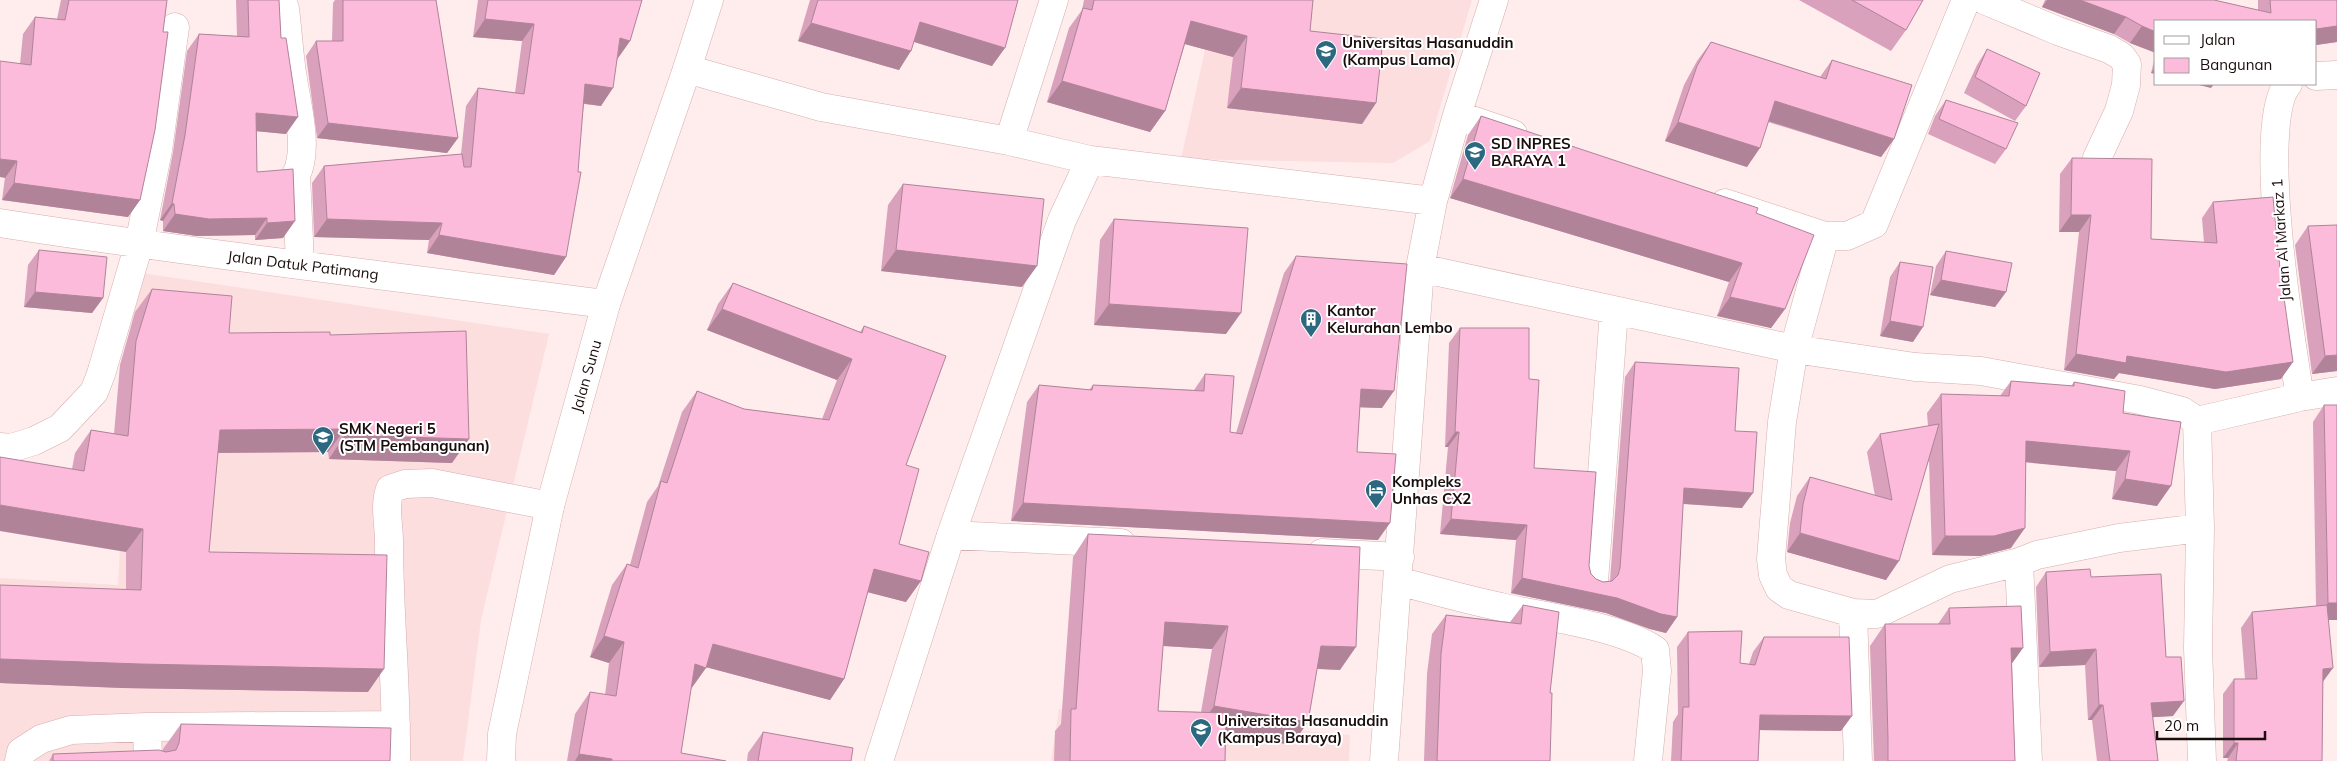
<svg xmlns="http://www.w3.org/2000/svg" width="2337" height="761" font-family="Mulish,sans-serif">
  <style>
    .built { fill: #fddede }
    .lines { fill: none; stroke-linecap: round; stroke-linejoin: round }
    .street-casing { stroke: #d6aeae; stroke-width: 29 }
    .secondary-casing { stroke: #d6aeae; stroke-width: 29 }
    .street { stroke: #fff; stroke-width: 28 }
    .secondary { stroke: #fff; stroke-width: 28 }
    .wall { fill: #d9a1bb; fill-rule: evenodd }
    .shaded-wall { fill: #b08399 }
    .building { fill: #fcbbda; stroke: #b08399 }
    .labels { text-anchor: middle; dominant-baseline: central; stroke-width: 4; stroke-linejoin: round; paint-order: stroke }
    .poi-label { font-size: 15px; font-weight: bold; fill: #1a0d0d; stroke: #fff; text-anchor: start }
    .street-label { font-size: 15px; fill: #1a0d0d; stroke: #fff }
  </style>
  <rect width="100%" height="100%" fill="#feedec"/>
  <!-- built -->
  <path class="built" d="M1216 0H1472L1430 141 1393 163 1181 159Z
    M135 272 549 334 481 620 463 761H0V578L118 585Z
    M1059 709 1350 735 1349 761H1051Z"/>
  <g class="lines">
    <!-- street casing -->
    <g class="street-casing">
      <path id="street" d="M282 0 285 9C288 32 289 56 293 79 297 105 309 150 296 175L300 263
        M1984 0 2058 31 2109 49 2121 56 2127 64 2126 85 2119 111 2097 158
        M687 69 821 107 1009 141 1090 160 1433 201
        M2316 76 2337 75
        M2288 84C2255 123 2291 342 2300 397
        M1457 115 1513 134
        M1009 141 1054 0
        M1725 203 1825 236 1794 349 1782 422 1771 559 1773 575 1779 588 1789 595 1853 613 1877 614 1950 579 2019 562 2037 555 2119 538 2200 528
        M0 223C201 254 404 278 606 304
        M1825 236H1847L1874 224 1966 0
        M1420 268 1794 349 1915 367 1981 371 2140 400 2182 411 2197 421
        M2197 421 2200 528 2198 648 2202 761
        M2197 421 2300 397 2337 391
        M0 447 11 448 34 441 60 428 94 392 101 374 139 244 158 150 175 27
        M951 535 1121 543
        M1322 553 1400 557
        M2019 562 2028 761
        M1398 581C1432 590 1467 600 1501 607 1544 617 1620 626 1655 650L1657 671 1648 761
        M1594 582 1614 311
        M1853 613 1858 761
        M147 727 148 761
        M19 761 21 752 41 739 71 730 147 727 396 725
        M396 761C397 688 389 615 389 542 389 524 384 506 390 489L405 484 432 483 550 506
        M879 761 951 535 1062 220 1090 160
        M1384 761 1420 268 1433 201 1457 115 1494 0"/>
    </g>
    <!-- secondary casing -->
    <g class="secondary-casing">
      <path id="secondary" d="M501 761 502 734 550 506 606 304 687 69 709 0"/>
    </g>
    <!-- street -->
    <use href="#street" class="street"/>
    <!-- secondary -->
    <use href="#secondary" class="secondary"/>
  </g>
  <!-- wall -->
  <path class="wall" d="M61 0H167L140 200 128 217 2 200 20 64 23 34 35 17 57 19Z
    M236 0H279L286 134 257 131V172L283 238 255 240V235L197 236 163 231V221L160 220 173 152 187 51 199 34 237 36Z
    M335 0H436L458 138 447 153 317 138 306 56 316 41H332L333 3Z
    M478 0H642L630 41 618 58 601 106 584 104 566 257 554 275 427 253 429 240 314 237 312 183 324 166 461 154 466 106 478 88 515 93 522 41 473 37Z
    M810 0H1018L992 66 914 42 899 70 798 41Z
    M1084 0H1313L1310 31 1376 103 1362 124 1227 108 1233 57 1185 44 1165 111 1150 132 1047 102 1069 28 1082 10Z
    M1799 0H1923L1906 30 1891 51Z
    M2045 0H2214L2258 10V0H2337V42L2316 45V21H2156V74L2151 73 2156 53 2130 43 2114 34 2042 7Z
    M1711 42 1820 77 1832 60 1894 139 1881 157 1768 122 1747 167 1665 141 1684 85 1697 61Z
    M1987 49 2026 106 2015 121 1964 93 1977 65Z
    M1946 100 2006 149 1995 164 1928 134 1935 116Z
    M1481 116 1756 213 1785 309 1771 328 1717 316 1729 282 1450 198 1468 135Z
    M2072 158 2151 239 2204 243 2202 218 2213 202 2281 379 2215 389 2119 373 2114 379 2064 370 2079 232H2059L2060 174Z
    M903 184 1022 287 881 271 888 205Z
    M1114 219 1226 334 1094 325 1100 240Z
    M2308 226 2337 371 2312 374 2295 245Z
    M39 250 103 298 92 313 24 307 28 265Z
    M1946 251 2006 292 1995 307 1930 295 1936 266Z
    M1296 256 1382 408 1360 407 1357 452 1378 540 1011 521 1027 402 1039 385 1089 390 1093 385 1194 390 1205 374 1230 432 1236 433 1284 273Z
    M1900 262 1913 342 1880 336 1890 277Z
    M733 283 860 332 864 326 906 465 899 544 906 602 868 592 844 679 830 700 706 667 691 688 681 753 726 761H567L575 714 590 692 605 695 609 663 590 657 612 585 627 564 630 565 647 502 658 486 682 412 697 391 744 409 822 419 837 380 707 330 718 304Z
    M152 289 229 333 330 335 452 463 329 459 328 452 218 453 209 552 368 692 123 688 0 683V585L126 590V552L72 469 75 453 91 430 114 434 120 365 135 312Z
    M1460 328 1529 379 1534 468 1589 566 1591 574 1596 579 1603 582 1610 581 1625 377 1635 362 1735 431 1742 508 1683 504 1677 617 1666 633 1650 629 1606 613 1511 593 1516 540 1440 534 1448 447H1445L1449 343Z
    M2011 381 2071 386 2074 382 2123 413 2157 506 2112 499 2116 471 2026 462 2011 548 1980 556 1932 555 1929 460 1886 580 1787 552 1790 523 1797 496 1810 477 1875 496 1867 452 1880 434 1928 426 1927 413 1941 394 2000 396Z
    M2324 405 2337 620H2328L2323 682 2322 761H2227L2228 758H2223V694L2234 679H2245L2241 628 2252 612 2316 606 2313 422Z
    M1088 534 1340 670 1317 669 1292 745 1226 734 1225 761H1054L1055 731 1061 724 1073 557ZM1163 646 1212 649 1201 712 1158 711Z
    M2046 572 2091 577 2166 657 2173 716 2153 717 2158 761H2097L2092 720H2088L2085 665 2039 667 2036 587Z
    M1523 605 1550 693V761H1424L1427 674 1432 634 1446 615 1510 622Z
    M1949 608 2012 664 2015 761H1874L1870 646 1885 624H1938Z
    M1688 632 1740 663 1749 664 1753 652 1764 637 1841 731 1760 730 1758 761H1671L1673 722 1678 714 1677 647Z
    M181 724 390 761H49L53 754 163 751V749Z
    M763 732 851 761H747L748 753Z"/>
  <!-- shaded-wall -->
  <path class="shaded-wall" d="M2047 0H2080L2126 17 2114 34 2042 7Z
    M485 19 534 24 522 41 473 37Z
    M1191 21 1247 36 1233 57 1177 42Z
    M920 22 1005 48 992 66 908 40Z
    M811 23 911 51 899 70 798 41Z
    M2142 26 2156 32V53L2130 43Z
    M2337 26V42L2316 45V29Z
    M620 38 630 41 618 58Z
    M2156 66V74L2151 73Z
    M1062 81 1165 111 1150 132 1047 102Z
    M585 84 613 88 601 106 573 102Z
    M2195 84H2214L2211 88Z
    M1241 88 1376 103 1362 124 1227 108Z
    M1775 101 1894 139 1881 157 1762 119Z
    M256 113 298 117 286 134 244 130Z
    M1678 122 1760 148 1747 167 1665 141Z
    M328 123 458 138 447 153 317 138Z
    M0 159 17 161 5 178 0 177Z
    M1463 179 1742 263 1729 282 1450 198Z
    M14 183 140 200 128 217 2 200Z
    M172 203 174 204 163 221 160 220Z
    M175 214 267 218 255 235 197 236 163 231Z
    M2071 215H2091L2079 232H2059Z
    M327 219 442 223 429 240 314 237Z
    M295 221 283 238 255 240 267 223Z
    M439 235 566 257 554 275 427 253Z
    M896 250 1037 266 1022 287 881 271Z
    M1941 280 2006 292 1995 307 1930 295Z
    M35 292 103 298 92 313 24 307Z
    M1730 297 1785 309 1771 328 1717 316Z
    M1109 304 1241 313 1226 334 1094 325Z
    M722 309 852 359 837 380 707 330Z
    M1890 321 1923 327 1913 342 1880 336Z
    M2076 354 2127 356 2293 362 2281 379 2215 389 2119 373 2114 379 2064 370Z
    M2337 355V371L2312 374 2325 356Z
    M1361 389 1394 391 1382 408 1349 407Z
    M345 429 328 452 204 453 220 430Z
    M1455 432H1459L1448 447H1445Z
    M345 435 469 439 452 463 329 459Z
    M2026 441 2130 451 2116 471 2012 461Z
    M2125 479 2171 486 2157 506 2112 499Z
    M1684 488 1753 493 1742 508 1673 503Z
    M1023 503 1390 523 1378 540 1011 521Z
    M0 505 143 529 126 552 0 531Z
    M1451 519 1527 525 1516 540 1440 534Z
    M2025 528 2011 548 1980 556 1932 555 1945 536Z
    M1800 533 1899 561 1886 580 1787 552Z
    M874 569 921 581 906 602 859 590Z
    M1522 578 1617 598 1677 617 1666 633 1650 629 1606 613 1511 593Z
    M2328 603H2337V620H2316Z
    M1165 622 1228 626 1212 649 1149 645Z
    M604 636 624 642 609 663 590 657Z
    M713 644 844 679 830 700 698 665Z
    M1321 646 1356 647 1340 670 1305 668Z
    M2011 648H2023L2008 669Z
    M2096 649 2085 665 2039 667 2050 652Z
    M0 659 384 669 368 692 123 688 0 683Z
    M695 664 706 668 691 689Z
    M2333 668 2322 683 2323 669Z
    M2184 701 2173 716 2140 718 2151 703Z
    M2099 705H2103L2092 720H2088Z
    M1214 706 1308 722 1292 745 1198 729Z
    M1760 715 1852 716 1841 731 1750 730Z
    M2234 743H2238L2228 758H2223Z
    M579 754 612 759 611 761H575Z"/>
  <!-- building -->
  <path class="building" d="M69 0H167L163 32H168L155 130 140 200 14 183 17 161 0 159V61L31 65 35 17 65 20Z
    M248 0H279L281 38H286L298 117 256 113 257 172 293 169 295 221 267 223V218L209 219 175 214 174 204 172 203 185 135 199 34 249 37Z
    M343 0H436L458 138 328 123 316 41H343Z
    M488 0H642L630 41 620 38 613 88 585 84 578 172H581L566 257 439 235 442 223 327 219 324 166 462 154 464 167H471L478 88 524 94 534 24 485 19Z
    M818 0H1018L1005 48 920 22 911 51 811 23Z
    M1094 0H1313L1310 31 1383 39 1376 103 1241 88 1247 36 1191 21 1165 111 1062 81 1083 8 1092 10Z
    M1852 0H1923L1906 30Z
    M2080 0H2214L2271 13 2270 0H2337V26L2316 29V21H2156V32L2142 26 2126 17Z
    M1711 42 1826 79 1832 60 1912 85 1894 139 1775 101 1760 148 1678 122 1697 66Z
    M1987 49 2040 73 2026 106 1975 77Z
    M1946 100 2018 123 2006 149 1939 119Z
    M1481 116 1758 208 1756 213 1814 235 1785 309 1730 297 1742 263 1463 179Z
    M2072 158 2152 159 2151 239 2217 243 2213 202 2273 197 2280 269 2293 362 2226 372 2127 356 2126 363 2076 354 2091 215H2071Z
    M903 184 1044 199 1037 266 896 250Z
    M1114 219 1248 228 1241 313 1109 304Z
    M2337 225V355L2325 356 2308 226Z
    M39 250 107 257 103 298 35 292Z
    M1946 251 2012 263 2006 292 1941 280Z
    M1296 256 1407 264 1394 391 1361 389 1357 452 1396 454 1390 523 1023 503 1039 385 1092 390 1093 385 1204 391 1205 374 1234 376 1230 432 1242 434Z
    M1900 262 1933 267 1923 327 1890 321Z
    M733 283 862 333 864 326 946 356 906 465 919 469 899 544 929 552 921 581 874 569 844 679 713 644 706 668 695 664 681 753 726 761H612V759L579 754 590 692 616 696 624 642 604 636 627 564 638 568 661 481 667 483 697 391 744 409 829 420 852 359 722 309Z
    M152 289 232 296 229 333 330 332V335L466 331 469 439 345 435V429L220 430 209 552 387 555 384 669 140 664 0 659V585L141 590 143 529 0 505V457L84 471 91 430 128 436 136 341Z
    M1460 328H1529V379L1539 380 1534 468 1596 472 1589 566 1591 574 1596 579 1603 582 1612 581 1618 575 1620 568 1635 362 1739 368 1735 431 1757 432 1753 493 1684 488 1677 617 1661 614 1617 598 1522 578 1527 525 1451 519 1459 432H1455Z
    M2011 381 2074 386V382L2125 391 2123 413 2181 422 2171 486 2125 479 2130 451 2026 441 2025 528 1994 536H1945L1941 394 2009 396Z
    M2324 405H2337V603H2328Z
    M1939 424 1899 561 1800 533 1803 504 1810 477 1892 500 1880 434Z
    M1088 534 1360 547 1356 647 1321 646 1308 722 1214 706 1228 626 1165 622 1158 711 1226 713 1225 761H1070L1071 709H1076Z
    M2090 569 2091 577 2161 574 2166 657H2181L2184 701 2151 703 2158 761H2110L2103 705H2099L2096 649 2050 652 2046 572Z
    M1523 605 1559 612 1550 693H1552L1550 761H1437L1441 654 1446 615 1521 624Z
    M2327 605 2333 668 2323 669 2322 761H2236L2238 743H2234V679H2257L2252 612Z
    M2021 606 2023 648H2011L2015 761H1888V739L1885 624H1950L1949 608Z
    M1742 631 1740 663 1755 665 1764 637H1849L1852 716 1760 715 1758 761H1681L1683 707H1689L1688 632Z
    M181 724 391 728 390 761H53V754L159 750 166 752 176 750 179 743Z
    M763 732 853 748 851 761H758Z"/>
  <!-- icons -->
  <defs>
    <g id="university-pin" transform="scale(1.125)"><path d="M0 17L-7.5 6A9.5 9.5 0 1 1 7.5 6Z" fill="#2c6880" stroke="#fff"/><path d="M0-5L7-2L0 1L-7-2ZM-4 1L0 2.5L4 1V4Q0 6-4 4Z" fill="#fff"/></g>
    <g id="school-pin" transform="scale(1.125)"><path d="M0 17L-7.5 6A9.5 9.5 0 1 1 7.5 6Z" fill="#2c6880" stroke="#fff"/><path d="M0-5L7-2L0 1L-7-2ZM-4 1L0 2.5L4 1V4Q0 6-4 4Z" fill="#fff"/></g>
    <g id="building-pin" transform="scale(1.125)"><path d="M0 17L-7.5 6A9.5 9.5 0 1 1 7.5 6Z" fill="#2c6880" stroke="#fff"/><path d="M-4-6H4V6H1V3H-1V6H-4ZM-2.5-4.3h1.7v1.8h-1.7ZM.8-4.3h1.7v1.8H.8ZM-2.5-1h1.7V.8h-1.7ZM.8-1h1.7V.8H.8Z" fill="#fff"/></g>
    <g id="hotel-pin" transform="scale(1.125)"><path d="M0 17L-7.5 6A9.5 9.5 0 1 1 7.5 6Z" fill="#2c6880" stroke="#fff"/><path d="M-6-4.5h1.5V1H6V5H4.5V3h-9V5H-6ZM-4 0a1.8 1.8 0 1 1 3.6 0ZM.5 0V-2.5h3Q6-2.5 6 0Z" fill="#fff"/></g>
  </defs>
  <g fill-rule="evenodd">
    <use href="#university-pin" x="1326" y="51"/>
    <use href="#school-pin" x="1475" y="152"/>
    <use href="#building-pin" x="1311" y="319"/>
    <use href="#school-pin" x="323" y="437"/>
    <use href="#hotel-pin" x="1376" y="490"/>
    <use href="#university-pin" x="1201" y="729"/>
  </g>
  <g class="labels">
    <!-- poi labels -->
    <g class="poi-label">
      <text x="1342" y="42">Universitas Hasanuddin<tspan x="1342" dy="17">(Kampus Lama)</tspan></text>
      <text x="1491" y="143">SD INPRES<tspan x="1491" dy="17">BARAYA 1</tspan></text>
      <text x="1327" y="310">Kantor<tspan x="1327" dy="17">Kelurahan Lembo</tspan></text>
      <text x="339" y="428">SMK Negeri 5<tspan x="339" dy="17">(STM Pembangunan)</tspan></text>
      <text x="1392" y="481">Kompleks<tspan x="1392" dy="17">Unhas CX2</tspan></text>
      <text x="1217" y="720">Universitas Hasanuddin<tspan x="1217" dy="17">(Kampus Baraya)</tspan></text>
    </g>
    <!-- street labels -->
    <g class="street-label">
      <text transform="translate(2281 240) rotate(-94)">Jalan Al Markaz 1</text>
      <text transform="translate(303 265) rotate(7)">Jalan Datuk Patimang</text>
      <text transform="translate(586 376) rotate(-74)">Jalan Sunu</text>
    </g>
  </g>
  <!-- legend -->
  <rect x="2154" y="20" width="162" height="65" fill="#ffffff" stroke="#a39e9e"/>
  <rect x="2164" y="36" width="25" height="8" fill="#ffffff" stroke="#a39e9e"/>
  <text x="2200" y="45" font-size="15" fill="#1a0d0d">Jalan</text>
  <rect x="2164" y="58" width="25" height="15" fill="#fcbbda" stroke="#a39e9e"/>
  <text x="2200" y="70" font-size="15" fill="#1a0d0d">Bangunan</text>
  <!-- scale -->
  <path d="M2157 731v8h108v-8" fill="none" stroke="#1a0d0d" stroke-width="2.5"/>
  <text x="2164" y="731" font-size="15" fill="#1a0d0d" stroke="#ffffff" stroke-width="4" paint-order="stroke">20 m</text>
</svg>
